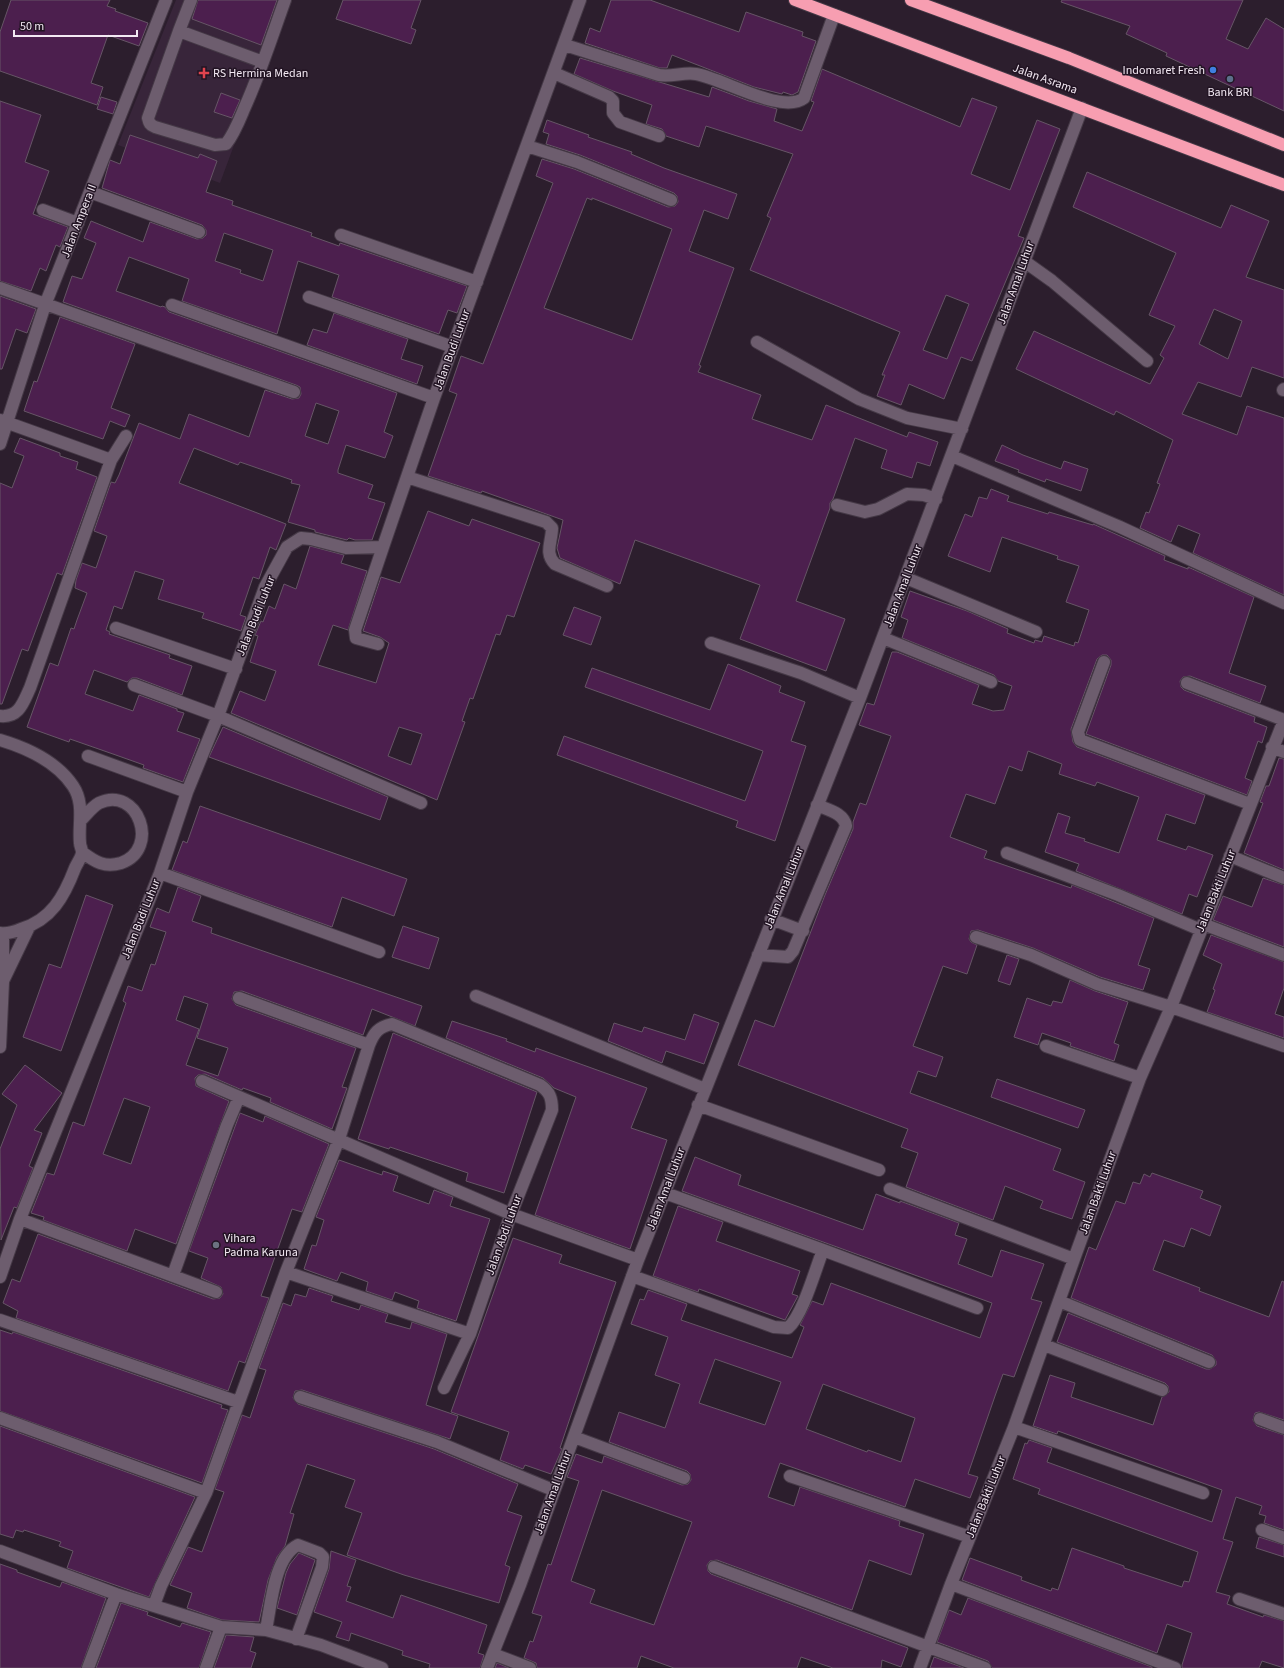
<svg xmlns="http://www.w3.org/2000/svg" width="1284" height="1668" font-family="'Source Sans 3',sans-serif">
  <style>
    .built { fill: #38253a }
    .building { fill: #4c1f4e; stroke: #656; fill-rule: evenodd }
    .lines { fill: none; stroke-linecap: round; stroke-linejoin: round }
    .minor-casing { stroke: #453946; stroke-width: 14 }
    .highway-casing { stroke: #453946; stroke-width: 14 }
    .minor { stroke: #6d5d6e; stroke-width: 12 }
    .highway { stroke: #f79eb1; stroke-width: 12 }
    .shop-dot { fill: #3f7fe0; stroke: #221423; stroke-width: 1.5 }
    .health-dot { fill: #e0444e; stroke: #221423; stroke-width: 1.5 }
    .service-dot { fill: #5c6f8a; stroke: #221423; stroke-width: 1.5 }
    .worship-dot { fill: #6b7280; stroke: #221423; stroke-width: 1.5 }
    .labels { text-anchor: middle; dominant-baseline: central; stroke-width: 3; stroke-linejoin: round; paint-order: stroke }
    .poi-label { font-size: 12px; fill: #f3e9f3; stroke: #221423; text-anchor: start }
    .street-label { font-size: 12px; fill: #f3e9f3; stroke: #221423 }
  </style>
  <rect width="100%" height="100%" fill="#2c1e2d"/>
  <!-- built -->
  <path class="built" d="M176 0H288L220 183 118 145Z"/>
  <!-- building -->
  <path class="building" d="M11 0H110L107 6 116 9 115 11 148 23 139 46 108 35 91 83 103 87 97 105 0 71V32Z
    M198 0H277L261 45 192 19Z
    M343 0H421L411 28 416 30 411 44 336 19Z
    M611 0H650L739 32 746 12 803 32 802 36 816 41 798 92 792 95 783 92 782 94 754 87 672 55 667 68H660L585 43 590 28 600 32Z
    M1062 0H1243L1226 39 1248 49 1266 18 1284 29V111L1166 56 1167 53 1126 34 1130 26 1061 2Z
    M580 58 709 97 712 87 749 101 777 109 774 121 802 131 814 102 811 101 822 69 960 127 972 98 997 107 971 174 1010 190 1037 120 1060 129 1018 236 1024 238 972 361 961 357 944 399 909 384 901 405 877 396 885 375H882L900 332 750 270 771 218 767 216 793 154 706 126 699 147 666 136 662 129 646 124 652 105 613 91 574 74ZM946 295 969 304 947 359 923 350Z
    M221 93 240 100 232 118 214 112Z
    M101 97 117 102 113 114 97 109Z
    M0 101 41 115 25 162 49 171 33 214 68 227 60 247 56 245 46 271 40 268 31 291 0 281Z
    M547 120 589 135 588 137 632 152 631 154 664 168 737 194 728 219 704 210 689 251 734 268 699 365 701 366 698 372 761 395 752 419 812 440 826 405 907 437 909 432 938 442 930 466 917 462 912 478 881 468 887 450 855 438 833 499 830 503V508L796 601 845 619 826 671 740 639 760 585 635 540 620 584 560 558 557 548 563 520 482 491 481 493 428 476 457 394 449 391 461 356 483 364 553 183 536 176 542 159 574 169 668 207 675 206 678 202 677 196 674 193 580 155 546 144 549 134 543 132ZM587 198 592 200V198L672 229 632 340 544 308Z
    M130 135 198 158 200 154 217 161 206 192 233 201 232 205 312 233 311 236 339 246 340 243 467 286 457 313 448 310 439 334 332 297 339 275 298 261 277 334 182 301 189 279 129 257 116 291 161 307 162 306 165 307 169 312 397 393 384 432 393 436 385 458 346 445 338 470V473L373 485 368 498 385 503 372 540H355L349 538 347 540 315 532V530L288 522 300 485 291 483 292 480 240 462 238 465 194 448 179 483 286 524 276 550 270 547 259 579 253 577 240 615 246 617 241 631 202 618 204 613 158 599 164 580 135 571 122 609 114 606 106 630 110 632 109 634 170 655 169 658 192 666 182 695 137 678H132L127 682 94 670 85 694 133 711 139 695 177 709V711L184 713 177 731 200 739 183 782 143 768 144 765 113 754 70 739 69 742 27 727 50 663 58 666 71 628 74 629 77 620 87 593 75 588 76 580 82 563 96 568 107 536 94 531 111 482 115 483 119 475 139 423 180 439 189 414 249 437 265 390 292 399 299 398 301 394 300 387 296 385 63 302 72 276 82 279 96 243 84 238 91 221 143 242 150 222 197 239 203 238 206 235V230L202 225 102 188 110 160 120 164ZM224 233 273 250 263 281 240 273 241 270 215 261ZM316 403 339 411 328 444 305 436Z
    M1087 172 1221 228 1231 205 1269 221 1246 277 1284 290V378L1252 367 1241 397 1198 382 1182 414 1237 435 1247 406 1284 418V595L1193 553 1200 534 1178 525 1171 542 1140 528 1146 512 1149 513 1160 484 1157 483 1173 440 1116 411 1114 415 1016 369 1034 331 1150 384 1164 358 1160 355 1175 326 1149 315 1176 253 1073 207ZM1214 309 1242 321 1228 359 1199 344Z
    M0 296 36 309 27 333 16 329 2 369H0Z
    M334 313 408 339 401 359 423 366 417 384 307 345 313 329 327 333Z
    M60 317 135 344 111 408 130 415 125 427 110 421 103 439 24 411 34 381 37 382Z
    M20 438 60 453V456L78 462 76 469 97 477 62 575 57 573 28 651 22 649 2 704H0V483L12 488 24 456 14 452Z
    M1002 445 1023 455 1061 469 1064 461 1088 469 1081 491 1046 479 1045 482 1018 472 1019 470 995 461Z
    M991 489 1009 496 1007 501 1048 514 1049 512 1093 525V524L1165 556 1164 560 1188 569V567L1254 597 1229 673 1266 686 1260 703 1190 676 1183 677 1180 681 1181 687 1184 690 1255 717 1254 722 1267 727 1262 743 1258 741 1245 778 1252 781 1247 795 1086 734 1111 665V660L1107 655H1102L1097 659 1071 729 1073 742 1077 747 1205 795 1195 824 1166 814 1157 840 1186 850 1188 846 1213 855 1197 897 1189 894 1182 914 1076 871 1079 864 1045 852 1058 813 1070 817 1065 833 1085 839 1084 841 1119 853 1139 797 1097 782 1095 786 1059 774 1062 764 1028 751 1022 771 1009 766 995 804 966 794 950 837 987 851 984 858 1071 888 1072 885 1154 918 1138 965 1150 969 1143 990 1100 977 1033 948 978 930 971 931 969 939 971 942 977 945 967 974 943 966 913 1046 943 1057 936 1077 918 1071 910 1093 1061 1149 1053 1170 1085 1182 1072 1219 1040 1208 1043 1201 1005 1186 993 1220 906 1187 918 1153 901 1147 908 1129 738 1065 755 1020 774 1027 825 895 853 829V822L860 803 866 805 891 736 859 725 867 703 874 705 892 652H897L979 685 972 704 993 711 1004 710 1012 686 998 681 994 675 902 638 908 620 901 617 910 591 967 611 1008 629 1007 633 1034 643 1035 640 1042 642 1044 636 1074 646 1075 642 1078 643 1089 610 1066 602 1079 566 1057 559 1058 556 1002 537 990 572 948 556 965 514 972 517 979 497 987 499Z
    M428 511 469 526 472 519 540 543 514 617 507 615 500 635 496 634 473 699 470 698 462 721 465 722 437 800 231 713 240 691 265 701 276 671 250 662 258 636 255 635 261 621 263 622 269 606 275 609 284 584 296 589 310 546 344 555 341 563 367 571 348 630 333 625 318 665 376 683 389 643 380 637 363 631 381 577 400 583ZM399 727 422 734 411 765 388 756Z
    M574 607 601 617 591 645 563 635Z
    M728 664 781 686 779 692 805 702 791 741 806 746 775 841 736 827 738 821 557 755 564 736 745 801 763 751 585 687 592 668 710 710Z
    M223 727 388 797 380 820 209 757Z
    M1279 758 1284 759V870L1244 853 1263 803 1260 802 1266 786H1269Z
    M200 806 407 879 394 916 342 897 332 927 172 870 183 841 187 843Z
    M1263 878 1284 885V947L1213 920 1223 896 1252 907Z
    M178 887 201 896 192 921 212 928 211 933 422 1006 415 1026 372 1009 363 1035 242 991 234 992 232 999 236 1005 356 1048 342 1087 347 1088 332 1129 270 1102 271 1098 243 1088 242 1090 205 1074 198 1075 195 1078 196 1086 229 1101 176 1244 135 1229 127 1251 43 1220 44 1217 31 1213 47 1173 54 1175 73 1122 84 1126 126 1003 123 1001 128 986 142 991 151 964 155 965 166 932 150 927 157 908 169 913ZM184 996 208 1004 197 1038 228 1048 218 1076 186 1065 199 1029 176 1020ZM124 1098 150 1107 131 1164 103 1154Z
    M86 895 113 905 61 1051 23 1037 49 964 61 968Z
    M403 926 439 938 429 969 392 957Z
    M1211 935 1284 962V988L1275 1014 1284 1017V1038L1207 1012 1215 990 1213 989 1222 964 1203 955Z
    M1007 955 1019 959 1010 985 998 981Z
    M1070 980 1095 991 1128 1002 1114 1043 1119 1045 1114 1061 1070 1046 1071 1043 1042 1033 1038 1045 1014 1037 1027 998 1051 1006 1053 1001 1062 1003Z
    M694 1014 719 1023 704 1064 666 1051 662 1063 608 1041 614 1023 642 1032 644 1027 685 1040Z
    M452 1021 507 1039 506 1041 535 1052 536 1048 647 1088 631 1128 667 1140 630 1249 535 1215 576 1097 554 1088 543 1078 446 1038Z
    M393 1033 537 1092 504 1193 466 1181 468 1173 390 1147 389 1149 358 1139Z
    M25 1065 62 1093 34 1130 42 1133 29 1166 33 1168 17 1208 14 1207 1 1240 0 1149 17 1105 2 1094Z
    M997 1079 1085 1110 1078 1128 991 1097Z
    M240 1113 263 1122 265 1116 329 1144 302 1212 292 1209 261 1296 269 1298 245 1363 239 1361 228 1391 16 1318 18 1311 3 1303 12 1279 20 1282 38 1234 213 1299 220 1298 223 1294 221 1287 201 1278 208 1258 189 1251Z
    M695 1157 741 1175 738 1185 863 1230 876 1194 900 1203V1201L959 1223 955 1235 967 1239 958 1264 992 1277 1001 1250 1044 1264 1031 1299 1042 1302 1014 1377 1003 1374 995 1396 968 1474 978 1477 970 1498 915 1479 905 1507 780 1463 768 1497 794 1506 800 1487 900 1521 899 1526 924 1534 911 1575 869 1560 852 1610 717 1560 710 1561 707 1565 708 1571 711 1574 908 1648 901 1667 882 1660 881 1668H833L801 1657 797 1668H674L641 1656 637 1668H537L536 1663 524 1658 530 1641 533 1642 542 1616 532 1613 548 1564 551 1565 579 1481 567 1477 576 1454 602 1463 604 1456 682 1485 688 1484 691 1480 690 1474 687 1471 609 1442 619 1412 665 1428 680 1384 655 1375 668 1337 631 1324 640 1299 644 1300 648 1290 687 1304 681 1320 792 1358 804 1327 800 1325 812 1301 823 1305 831 1283 980 1338 992 1303 682 1191ZM715 1359 781 1382 765 1425 699 1403ZM823 1384 915 1418 901 1462 868 1450 867 1452 806 1429ZM602 1490 692 1522 654 1625 590 1603 595 1590 571 1581Z
    M339 1160 382 1175 383 1171 398 1176 393 1191 429 1204 434 1190 453 1197 450 1206 490 1219 456 1321 417 1308 419 1301 395 1292 392 1300 366 1291 368 1282 341 1272 337 1281 304 1269 312 1245 316 1246 324 1220 316 1217Z
    M1152 1173 1203 1191 1200 1198 1221 1206 1210 1236 1191 1228 1184 1247 1164 1240 1153 1270 1200 1288 1199 1291 1269 1317 1282 1281 1284 1282V1420L1259 1412 1255 1413 1253 1420 1257 1426 1284 1435V1530L1264 1523 1266 1516 1259 1514 1262 1506 1236 1497 1223 1539 1233 1542 1216 1592 1230 1596 1227 1604 1263 1617 1264 1615 1284 1621V1668L1262 1661 1259 1668H1182V1665L1192 1633 1167 1624 1157 1653 962 1580 970 1558 1022 1577 1021 1580 1051 1591 1052 1588 1058 1590 1072 1548 1124 1566V1568L1182 1587 1184 1581 1189 1582 1198 1552 1038 1494 1040 1489 1013 1479 1025 1443 1027 1444 1029 1440 1052 1448 1047 1462 1212 1522 1222 1490 1058 1431 1057 1434 1033 1426 1050 1375 1075 1383 1071 1397 1153 1425 1162 1397 1169 1392 1168 1386 1165 1383 1057 1342 1068 1313 1206 1369H1210L1216 1365V1361L1212 1355 1071 1298 1089 1247 1096 1250 1116 1201 1125 1204 1133 1182 1140 1184 1144 1174 1150 1177Z
    M678 1206 723 1222 716 1241 800 1271 792 1294 798 1296 785 1320 699 1289 698 1292 653 1276Z
    M513 1238 562 1255 559 1263 616 1282 571 1415 560 1448 562 1449 551 1474 525 1465 523 1469 500 1460 509 1432 451 1412Z
    M309 1288 333 1296 331 1301 359 1310 361 1305 388 1314 385 1322 410 1329 412 1322 447 1334 426 1405 458 1416 450 1439 302 1390 295 1391 293 1398 298 1404 434 1449 518 1484 507 1511 522 1516 505 1565 510 1567 499 1603 404 1575 347 1555 362 1513 345 1507 355 1480 307 1464 290 1513 294 1514 285 1546 277 1557 268 1580 259 1622 222 1620 187 1608 192 1593 170 1585 188 1547 202 1552 224 1492 215 1489 242 1415 250 1418 266 1370 259 1368 283 1303 291 1306 295 1294 306 1297Z
    M0 1330 12 1334 13 1332 222 1405 221 1408 228 1410 202 1483 0 1411Z
    M0 1426 195 1497 149 1597 67 1568 73 1551 59 1546 61 1542 24 1530 23 1532 16 1530 13 1538 0 1534Z
    M1259 1537 1284 1545V1557L1256 1548Z
    M331 1551 356 1560 347 1586 351 1587 346 1601 393 1618 401 1595 487 1625 478 1653 484 1655 480 1668H429L430 1664 402 1655 403 1651 351 1633 349 1641 336 1637 342 1622 314 1612 329 1569Z
    M299 1553 315 1560 297 1615 277 1608 286 1573 290 1564Z
    M0 1564 17 1570V1572L59 1587H60L62 1582 106 1598 81 1668H0Z
    M968 1598 1152 1667V1668H992L988 1661 937 1642 949 1610 961 1615Z
    M121 1603 148 1612 147 1615 180 1627 182 1623 211 1632 199 1668H96Z
    M226 1635 254 1637 250 1651 256 1653 251 1668H214Z
    M934 1657 964 1668H930Z
    M497 1663 509 1668H495Z"/>
  <g class="lines">
    <!-- minor casing -->
    <g class="minor-casing">
      <path id="minor" d="M179 31 191 0
        M565 45 659 75C672 77 684 72 696 74 722 78 782 115 804 98L834 15
        M263 62 179 31 148 118C149 123 150 125 155 127L215 145 226 144C234 134 239 121 244 109 260 74 272 36 285 0
        M554 73 609 97 613 101V113L620 122 659 136
        M527 146 577 162 671 200
        M90 192 199 232
        M43 210 78 223
        M341 235 477 282
        M1024 261 1052 281 1147 361
        M0 288 294 392
        M309 297 453 347
        M172 305 434 398
        M757 342 859 399 907 418 962 429
        M1283 390 1284 389
        M0 420 111 460
        M0 444 45 305 166 0
        M952 456 1120 527 1284 603
        M407 477 546 522 552 528C552 542 544 553 555 564L607 586
        M837 505 865 512 878 509 907 494 924 495 936 499
        M906 578 1036 632
        M116 628 236 669
        M883 638 991 682
        M711 643 801 673 860 698
        M378 644 356 638 355 630 383 547
        M1104 662 1078 732 1080 740 1250 804
        M1187 683 1284 720
        M134 685 218 716 421 803
        M0 716C19 718 23 703 30 688L111 460 126 436
        M0 740C27 748 57 762 73 786 85 804 78 824 80 843 80 846 82 849 82 852 82 857 77 863 75 868 64 897 51 920 21 929 14 932 7 934 0 933
        M1272 747 1284 752
        M88 756 187 792
        M81 820C87 814 92 807 99 803 138 785 161 849 121 863 105 868 95 862 82 852
        M1007 853 1118 895 1201 930
        M1230 856 1284 878
        M160 873 379 952
        M771 919 803 931
        M1203 924 1284 955
        M976 937 1031 955 1097 984 1171 1007 1284 1046
        M758 955 788 957 793 951 846 826C844 813 828 810 817 805
        M4 979 29 927
        M476 996 705 1089
        M239 998 369 1045
        M1046 1046 1140 1078
        M0 1047 3 982V934
        M202 1081 511 1214 638 1260
        M698 1105 879 1170
        M890 1189 1074 1259
        M665 1193 823 1250 977 1308
        M20 1219 216 1292
        M286 1272 470 1334
        M173 1275 227 1125 239 1097
        M632 1276 774 1327 788 1328C803 1315 815 1270 823 1250
        M0 1277 20 1219 160 873 187 792 218 716 265 587 287 547 301 538 311 539 346 548 383 547 434 398 580 0
        M1059 1301 1209 1362
        M0 1320 238 1402
        M1044 1345 1162 1390
        M300 1397 437 1442 553 1490
        M0 1418 206 1493
        M1260 1419 1284 1428
        M1014 1427 1203 1493
        M574 1437 684 1478
        M790 1476 970 1537
        M1262 1530 1284 1538
        M0 1551 116 1594 221 1627 266 1630 321 1645 382 1668
        M714 1567 985 1668
        M951 1584 1175 1668
        M1239 1599 1284 1614
        M154 1605 161 1586 206 1493 286 1272 339 1139 369 1045C374 1033 378 1027 392 1024L540 1085C550 1092 552 1098 552 1110L511 1214 470 1334 444 1388
        M266 1630C271 1605 274 1557 298 1545L319 1553 323 1557 322 1567 296 1639
        M493 1654 530 1668
        M88 1668 116 1594
        M206 1668 221 1627
        M487 1668 520 1585 638 1260 860 698 1082 108
        M920 1668 951 1584 1014 1427 1074 1259 1140 1078 1171 1007 1284 720"/>
    </g>
    <!-- highway casing -->
    <g class="highway-casing">
      <path id="highway" d="M795 0 1284 185
        M911 0 1069 58 1284 145"/>
    </g>
    <!-- minor -->
    <use href="#minor" class="minor"/>
    <!-- highway -->
    <use href="#highway" class="highway"/>
  </g>
  <!-- markers -->
  <circle class="shop-dot" cx="1213" cy="70" r="4"/>
  <path class="health-dot" d="M202 67h4v4h4v4h-4v4h-4v-4h-4v-4h4z"/>
  <circle class="service-dot" cx="1230" cy="79" r="4"/>
  <circle class="worship-dot" cx="216" cy="1245" r="4"/>
  <g class="labels">
    <!-- poi labels -->
    <g class="poi-label">
      <text x="1205" y="70" text-anchor="end">Indomaret Fresh</text>
      <text x="213" y="73">RS Hermina Medan</text>
      <text x="1230" y="92" text-anchor="middle">Bank BRI</text>
      <text x="224" y="1238">Vihara<tspan x="224" dy="14">Padma Karuna</tspan></text>
    </g>
    <!-- street labels -->
    <g class="street-label">
      <text transform="translate(1045 79) rotate(20)">Jalan Asrama</text>
      <text transform="translate(79 221) rotate(-69)">Jalan Ampera II</text>
      <text transform="translate(1016 283) rotate(-70)">Jalan Amal Luhur</text>
      <text transform="translate(452 350) rotate(-70)">Jalan Budi Luhur</text>
      <text transform="translate(903 586) rotate(-69)">Jalan Amal Luhur</text>
      <text transform="translate(256 616) rotate(-68)">Jalan Budi Luhur</text>
      <text transform="translate(784 888) rotate(-68)">Jalan Amal Luhur</text>
      <text transform="translate(1216 891) rotate(-68)">Jalan Bakti Luhur</text>
      <text transform="translate(141 919) rotate(-68)">Jalan Budi Luhur</text>
      <text transform="translate(666 1189) rotate(-69)">Jalan Amal Luhur</text>
      <text transform="translate(1098 1193) rotate(-70)">Jalan Bakti Luhur</text>
      <text transform="translate(504 1235) rotate(-70)">Jalan Abdi Luhur</text>
      <text transform="translate(553 1493) rotate(-70)">Jalan Amal Luhur</text>
      <text transform="translate(986 1497) rotate(-68)">Jalan Bakti Luhur</text>
    </g>
  </g>
  <!-- scale -->
  <path d="M14 30v6h123v-6" fill="none" stroke="#f3e9f3" stroke-width="2"/>
  <text x="20" y="30" font-size="12" fill="#f3e9f3" stroke="#221423" stroke-width="3" paint-order="stroke">50 m</text>
</svg>
